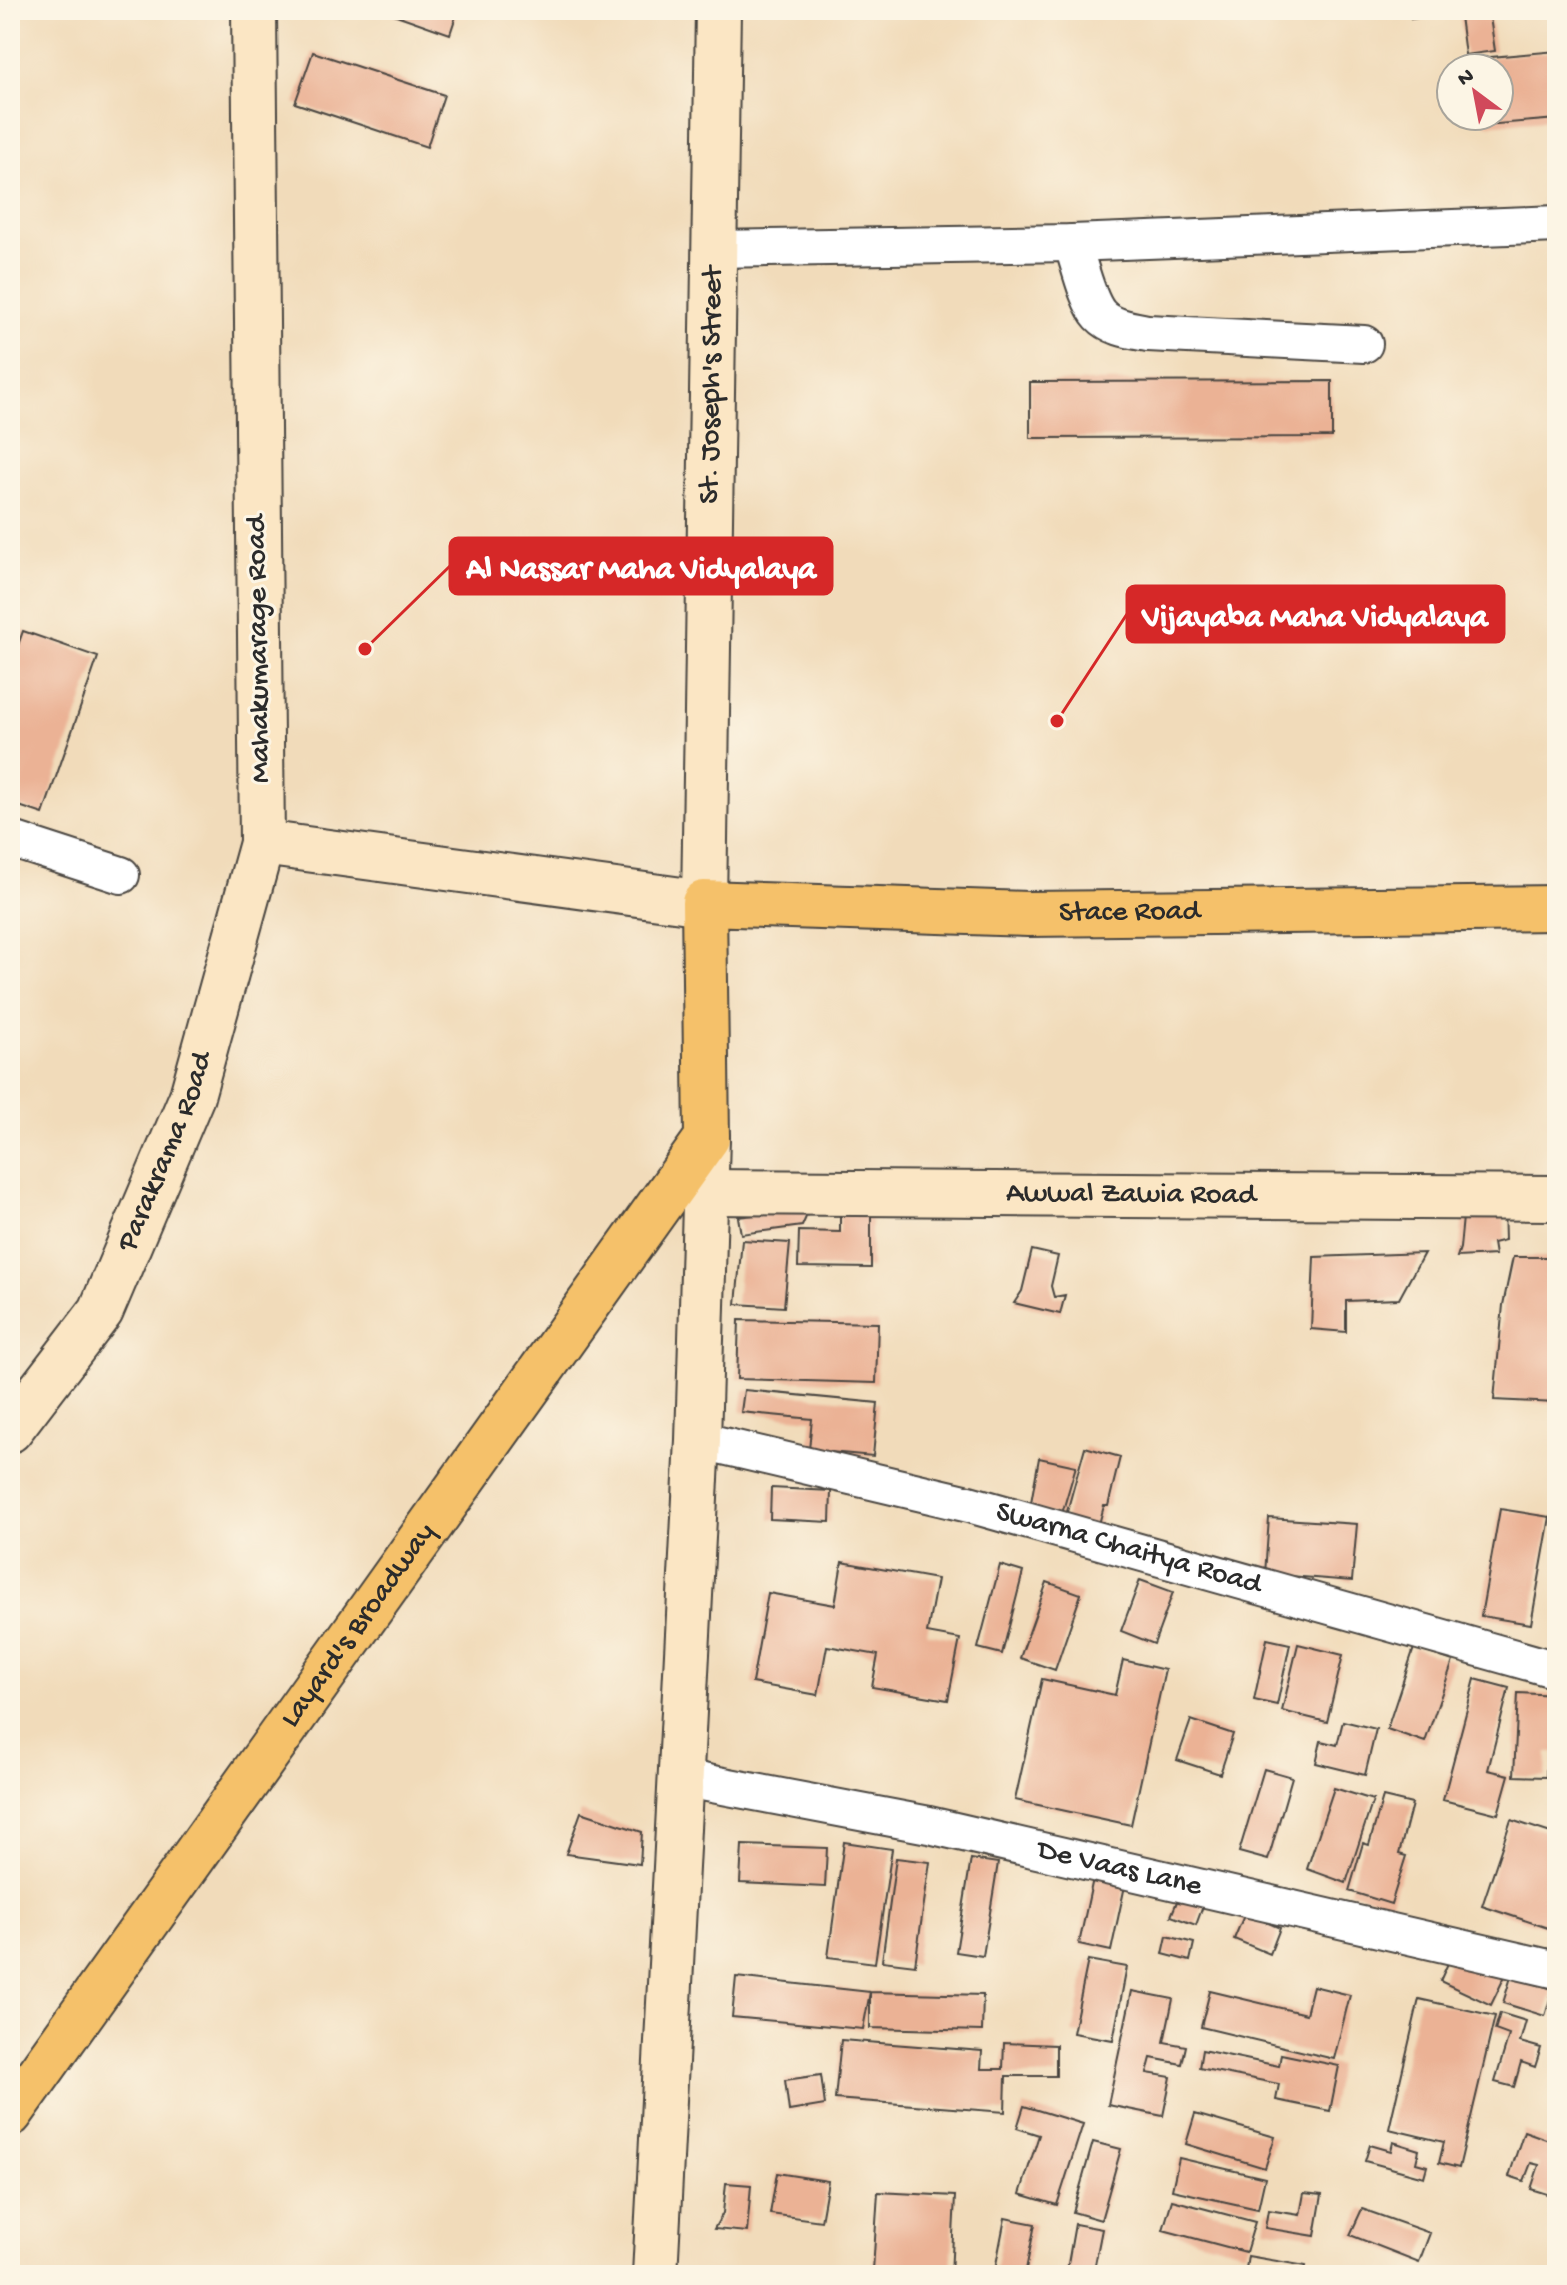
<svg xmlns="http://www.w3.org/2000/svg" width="1567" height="2285" font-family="'Gochi Hand',sans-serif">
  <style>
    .building { fill: #ebb295 }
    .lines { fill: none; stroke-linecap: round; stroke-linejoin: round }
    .street-casing { stroke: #494540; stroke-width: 40 }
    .secondary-casing { stroke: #494540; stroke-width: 48 }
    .primary-casing { stroke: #494540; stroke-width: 48 }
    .street { stroke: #fff; stroke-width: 36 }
    .secondary { stroke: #fbe6c4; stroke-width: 44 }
    .primary { stroke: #f5c16b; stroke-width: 44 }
    .labels { text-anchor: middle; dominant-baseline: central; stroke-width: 6; stroke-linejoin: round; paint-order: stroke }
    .street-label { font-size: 30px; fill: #2b2b2b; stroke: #fcf5e5 }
    .leader { fill: none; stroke: #d62828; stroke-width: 3 }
    .callout-dot { fill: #d62828; stroke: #fcf5e5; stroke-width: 3 }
    .callout { fill: #d62828; stroke: #d62828; stroke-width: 3 }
    .callout-label { font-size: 32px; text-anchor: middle; font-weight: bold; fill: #fff }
  </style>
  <rect width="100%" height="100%" fill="#fcf5e5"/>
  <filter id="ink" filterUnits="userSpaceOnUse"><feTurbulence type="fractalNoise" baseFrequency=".0125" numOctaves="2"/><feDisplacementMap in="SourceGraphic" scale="16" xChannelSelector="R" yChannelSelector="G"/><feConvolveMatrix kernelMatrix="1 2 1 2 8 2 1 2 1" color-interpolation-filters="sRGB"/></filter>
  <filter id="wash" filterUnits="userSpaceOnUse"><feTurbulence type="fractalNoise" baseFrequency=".006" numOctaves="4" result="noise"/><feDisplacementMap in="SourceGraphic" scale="32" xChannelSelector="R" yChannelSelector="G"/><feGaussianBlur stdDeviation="1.8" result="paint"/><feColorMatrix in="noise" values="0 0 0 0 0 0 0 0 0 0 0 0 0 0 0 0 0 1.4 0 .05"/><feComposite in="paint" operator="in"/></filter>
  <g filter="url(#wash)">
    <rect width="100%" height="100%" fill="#f1dbba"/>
    <g id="blocks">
      <!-- building -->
      <path class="building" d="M382 10H458L450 34Z
        M1410 10H1437L1438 15 1411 19Z
        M1448 10H1489L1495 51 1465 55 1460 16 1450 18Z
        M1557 51V119L1486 125 1485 116H1499V68H1481L1480 58Z
        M313 52 444 95 427 147 295 103Z
        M1332 381V437L1030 438V382Z
        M23 631 98 657 43 814 10 803V668Z
        M1504 1205 1505 1240 1493 1243 1495 1255 1457 1257 1460 1248 1464 1207Z
        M810 1208 802 1226 741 1234 738 1217Z
        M840 1214H871V1268L798 1267 799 1231 840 1232Z
        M742 1240 790 1243 784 1307 736 1304Z
        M1032 1250 1058 1256 1051 1286 1054 1297 1065 1295 1060 1314 1014 1303 1022 1291Z
        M1424 1253 1399 1299 1346 1301V1332L1311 1329 1314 1257Z
        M1513 1257H1557V1403L1494 1400 1503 1305Z
        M739 1320 878 1323 876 1383 737 1379Z
        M744 1390 878 1403 873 1456 809 1450 812 1419 741 1412Z
        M1085 1447 1120 1457 1108 1506H1104L1096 1535 1063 1526Z
        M1039 1458 1076 1466 1061 1517 1030 1508Z
        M771 1488 831 1491 830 1522 770 1519Z
        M1500 1509 1550 1517 1531 1624 1481 1616Z
        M1269 1518 1357 1524 1352 1581 1265 1574Z
        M842 1562 937 1579 927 1633 960 1639 948 1700 872 1687 878 1655 827 1646 818 1695 752 1683 768 1593 835 1605Z
        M1000 1565 1023 1572 1002 1654 978 1648Z
        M1140 1580 1173 1592 1154 1644 1121 1631Z
        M1047 1582 1081 1594 1055 1670 1020 1658Z
        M1267 1639 1290 1644 1277 1705 1254 1700Z
        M1298 1644 1343 1655 1327 1722 1282 1711Z
        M1414 1648 1453 1661 1425 1742 1387 1729Z
        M1123 1660 1165 1670 1131 1825 1015 1800 1042 1679 1115 1695Z
        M1475 1679 1509 1688 1488 1770 1509 1775 1498 1814 1443 1800Z
        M1518 1693 1557 1695V1753H1547L1546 1777 1514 1776Z
        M1191 1720 1233 1734 1220 1774 1177 1760Z
        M1343 1721 1376 1729 1365 1775 1316 1763 1321 1741 1337 1745Z
        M1264 1769 1292 1777 1268 1860 1239 1852Z
        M1334 1788 1373 1800 1346 1883 1307 1869Z
        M1383 1797 1412 1804 1399 1854 1406 1856 1391 1904 1349 1891 1363 1843 1369 1845Z
        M581 1812 642 1832 640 1864 566 1854Z
        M1511 1820 1557 1835V1931L1482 1906Z
        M844 1842 892 1849 875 1963 828 1957Z
        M742 1845 827 1848 825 1887 740 1883Z
        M896 1858 930 1862 915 1965 882 1961Z
        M971 1859 998 1863 983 1956 956 1952Z
        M1094 1874 1126 1881 1111 1951 1079 1944Z
        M1183 1887 1207 1895 1196 1925 1171 1916Z
        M1245 1913 1280 1928 1270 1954 1234 1939Z
        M1167 1936 1194 1943 1190 1961 1163 1954Z
        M1453 1952 1505 1976 1491 2005 1440 1981Z
        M1088 1960 1127 1967 1113 2040 1073 2033Z
        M736 1977 870 1992 983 1995 982 2031 870 2028V1992L863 2029 732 2017Z
        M1511 1977 1553 1989 1545 2016 1503 2003Z
        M1313 1986 1350 1995 1334 2059 1201 2027 1210 1991 1306 2014Z
        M1132 1991 1173 1999 1164 2042 1186 2046 1182 2064 1151 2058 1147 2073 1171 2077 1163 2116 1108 2105Z
        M1419 1999 1495 2016 1459 2168 1439 2163 1444 2142 1389 2129Z
        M1500 2013 1526 2021 1520 2042 1541 2048 1535 2067 1521 2062 1514 2087 1495 2082 1509 2035 1495 2030Z
        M841 2040 982 2051 981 2069H1003L1004 2043 1056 2045V2076H1006L1005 2112 835 2099Z
        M1202 2050 1279 2066 1281 2054 1339 2066 1330 2111 1276 2100 1279 2084 1199 2068Z
        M821 2075 825 2105 789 2111 785 2080Z
        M1024 2106 1083 2124 1057 2205 1020 2194 1039 2135 1017 2128Z
        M1195 2114 1275 2137 1265 2168 1186 2144Z
        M1524 2131 1557 2143V2175L1550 2195 1531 2189 1539 2165 1531 2163 1524 2181 1509 2176Z
        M1093 2142 1121 2149 1101 2220 1073 2212Z
        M1393 2142 1419 2150 1416 2163 1427 2166 1424 2177 1365 2161 1370 2145 1391 2151Z
        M1179 2158 1265 2178 1258 2209 1172 2190Z
        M777 2173 828 2181 821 2221 770 2214Z
        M726 2183 751 2185 747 2232 714 2229 723 2213Z
        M878 2192 955 2196 951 2275 873 2271Z
        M1304 2193 1322 2195 1315 2236 1265 2228 1268 2210 1300 2215Z
        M1172 2200 1255 2222 1246 2252 1163 2230Z
        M1362 2209 1430 2233 1419 2262 1350 2235Z
        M1005 2218 1035 2224 1025 2275H994Z
        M1075 2224 1102 2229 1093 2275H1066Z
        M1248 2256 1306 2266 1304 2275H1245Z"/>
    </g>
  </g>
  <g filter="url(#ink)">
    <use href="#blocks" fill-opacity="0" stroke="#494540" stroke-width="2"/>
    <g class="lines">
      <!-- street casing -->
      <g class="street-casing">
        <g id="street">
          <path d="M1072 243C1079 262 1087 301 1100 315 1112 328 1132 330 1148 333L1364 344"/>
          <path d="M714 249 1072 243 1557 224"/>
          <path d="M10 839 121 875"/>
          <path id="s1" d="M698 1440 969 1504 1557 1670"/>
          <path id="s2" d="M681 1778 929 1825 1557 1970"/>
        </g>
      </g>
      <!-- secondary casing -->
      <g class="secondary-casing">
        <g id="secondary">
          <path id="s3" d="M262 843 704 903 718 10"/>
          <path id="s4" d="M705 1192 1557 1198"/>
          <path id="s5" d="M10 1430 101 1311 192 1096 262 843 254 10"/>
          <path d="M655 2275 698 1440 707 1138"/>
        </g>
      </g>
      <!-- primary casing -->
      <g class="primary-casing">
        <g id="primary">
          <path id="s6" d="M10 2114 707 1138 704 903 1028 914 1557 908"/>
        </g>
      </g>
      <!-- street -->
      <use href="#street" class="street"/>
      <!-- secondary -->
      <use href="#secondary" class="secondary"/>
      <!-- primary -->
      <use href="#primary" class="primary"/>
    </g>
  </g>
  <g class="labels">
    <!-- street labels -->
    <g class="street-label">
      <text stroke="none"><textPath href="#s3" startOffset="964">St. Joseph's Street</textPath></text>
      <text transform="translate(260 649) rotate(-91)">Mahakumarage Road</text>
      <text stroke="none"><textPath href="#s6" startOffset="1860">Stace Road</textPath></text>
      <text stroke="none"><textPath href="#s5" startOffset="322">Parakrama Road</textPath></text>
      <text stroke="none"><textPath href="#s4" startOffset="426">Awwal Zawia Road</textPath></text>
      <text stroke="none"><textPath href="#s1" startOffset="444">Swarna Chaitya Road</textPath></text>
      <text stroke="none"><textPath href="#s6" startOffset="600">Layard's Broadway</textPath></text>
      <text stroke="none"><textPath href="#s2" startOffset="448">De Vaas Lane</textPath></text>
    </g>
  </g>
  <!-- callouts -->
  <path class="leader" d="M365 649L450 566M1057 721L1127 614"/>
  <g class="callout-dot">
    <circle cx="365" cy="649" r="8"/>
    <circle cx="1057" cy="721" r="8"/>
  </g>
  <g class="callout">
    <rect x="450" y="538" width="382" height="56" rx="8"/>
    <rect x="1127" y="586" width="377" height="56" rx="8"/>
  </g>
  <g class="callout-label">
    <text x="641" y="577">Al Nassar Maha Vidyalaya</text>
    <text x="1315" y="625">Vijayaba Maha Vidyalaya</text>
  </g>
  <!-- margin -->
  <rect width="1567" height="2285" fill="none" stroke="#fcf5e5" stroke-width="40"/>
  <!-- north arrow -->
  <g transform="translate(1475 92) rotate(328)"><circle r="38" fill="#fcf5e5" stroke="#a8a49b" stroke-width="2"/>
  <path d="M0-6L14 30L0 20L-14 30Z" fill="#d1495b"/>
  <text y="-12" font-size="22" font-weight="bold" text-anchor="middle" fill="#2b2b2b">N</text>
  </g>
</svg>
